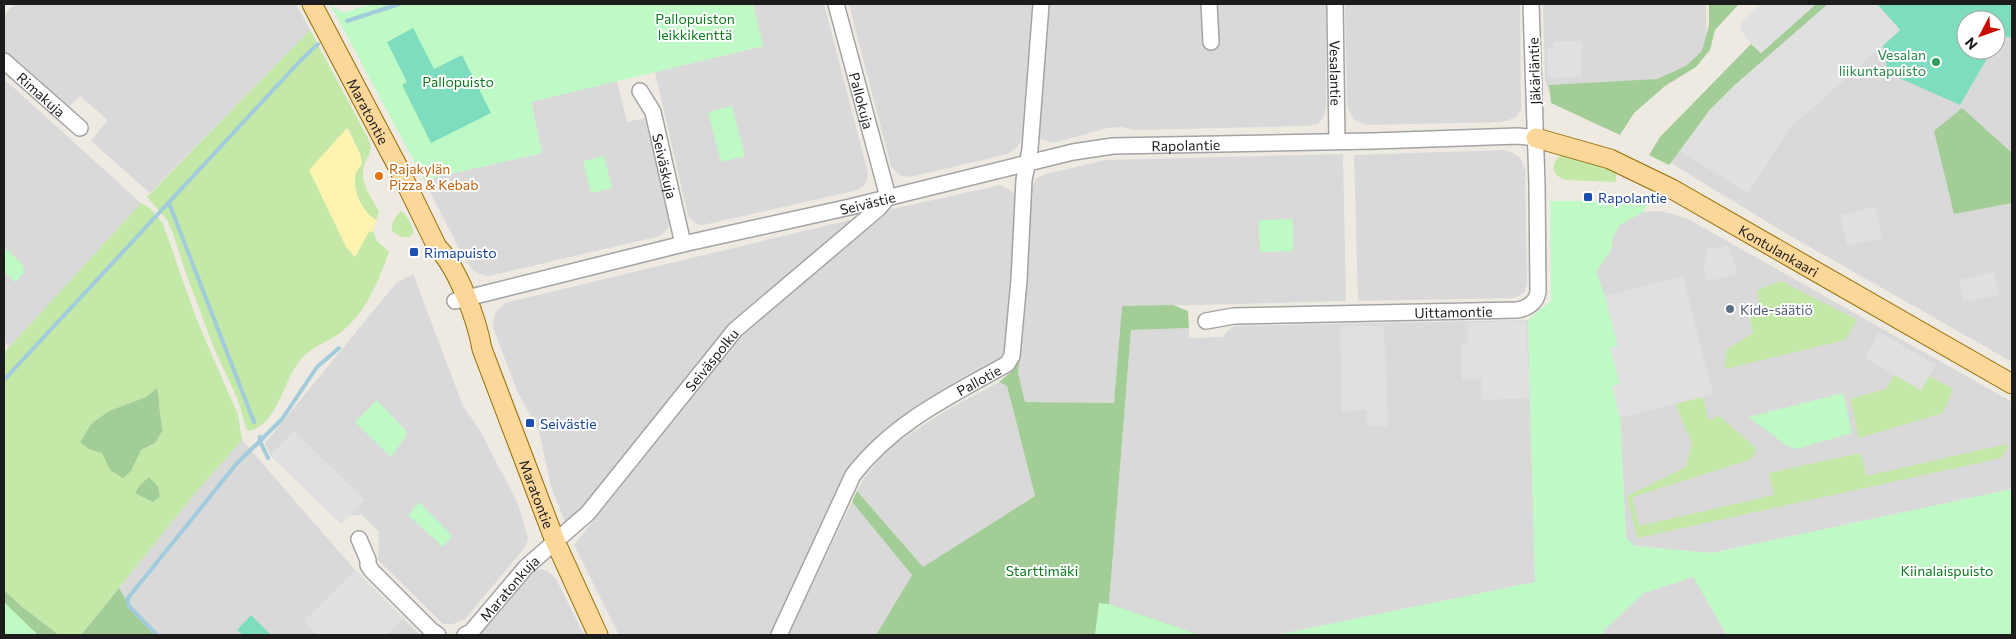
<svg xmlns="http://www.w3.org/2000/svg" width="2016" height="639" font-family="Commissioner,sans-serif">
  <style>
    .residential { fill: #dad9d9 }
    .grass { fill: #c3e8a7; fill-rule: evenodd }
    .forest { fill: #a3cd97 }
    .sand { fill: #fef3af }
    .park { fill: #bef9c6 }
    .pitch { fill: #7fddbf }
    .parking { fill: #e0e0e0 }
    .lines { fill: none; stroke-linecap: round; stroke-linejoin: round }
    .stream { stroke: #a2cbdb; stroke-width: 4 }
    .minor-casing { stroke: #a3a3a3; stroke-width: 18 }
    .major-casing { stroke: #946c01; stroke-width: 21 }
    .minor { stroke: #fff; stroke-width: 15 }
    .major { stroke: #fbd79a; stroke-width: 19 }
    .leisure-dot { fill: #2e9e5b; stroke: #fff; stroke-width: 2 }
    .food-dot { fill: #e8710a; stroke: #fff; stroke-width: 2 }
    .transit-dot { fill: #1a4fb4; stroke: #fff; stroke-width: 2 }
    .service-dot { fill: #5c6f8a; stroke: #fff; stroke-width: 2 }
    .labels { text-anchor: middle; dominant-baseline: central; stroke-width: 4; stroke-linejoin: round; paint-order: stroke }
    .park-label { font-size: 14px; fill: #0c791b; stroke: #fff }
    .leisure-label { font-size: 14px; fill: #27864d; stroke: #fff; text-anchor: end }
    .street-label { font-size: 14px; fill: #1c1c1c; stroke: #fff }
    .food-label { font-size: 14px; fill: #c56008; stroke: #fff; text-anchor: start }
    .transit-label { font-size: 14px; fill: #164399; stroke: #fff; text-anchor: start }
    .service-label { font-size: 14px; fill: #4e5e75; stroke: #fff; text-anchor: start }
  </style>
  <rect width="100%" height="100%" fill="#eeeae2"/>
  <!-- residential -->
  <path class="residential" d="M14 4H296L310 30 150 193 91 141 108 120 80 96 66 110 4 53V16Z
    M753 4H824L868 173 867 179 864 186 858 190 703 225 696 224 688 216 655 72 762 46Z
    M849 4H1032L1022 138 1018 146 1008 154 910 177 902 176 896 172 891 166Z
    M1046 4H1326V107L1324 117 1317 124 1307 126 1134 130 1122 127 1108 128 1053 143 1041 139 1036 131Z
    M1345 4H1520L1521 110 1516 117 1503 122 1367 125 1354 119 1347 106Z
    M1543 4H1706L1707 50 1608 128 1552 95 1548 89 1545 80Z
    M1823 4H1909L1966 50H1996V32L2012 39V362L1782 231 1661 157Z
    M4 79 141 203 10 347 4 341Z
    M617 81 627 122 645 118 669 219V226L665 231 660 236 489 276 480 274 473 270 465 260 424 180 542 153 531 102Z
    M1504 150 1513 153 1520 158 1525 169 1527 283 1525 292 1514 298 1358 301 1354 155Z
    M1343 154 1346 301 1122 307 1114 403 1025 402 1018 373 1032 188 1036 179 1046 174 1106 160Z
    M1001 185 1014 193 1016 201 1005 350 994 367 926 402 879 436 851 469 772 635H619L574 545 743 335 892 209Z
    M1659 211 1673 214 1690 220 2012 402V489L1712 553 1634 546 1626 538 1620 418 1596 272 1611 250 1613 237 1620 224 1643 212Z
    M858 218 730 326 567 527 551 486 539 431 518 393 493 328 495 313 505 303Z
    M413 274 463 406 478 427 518 504 528 538 526 546 465 619 453 624H443L378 560 379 532 362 515H349L341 524 270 455 265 443 397 282Z
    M1528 320 1535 582 1276 635H1200L1109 604 1131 330 1189 328V338L1223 337 1228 330 1235 326Z
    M999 382 1007 386 1035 496 923 567 857 491 864 478 887 449 945 411Z
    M242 440 355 570 420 635H159L131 608 119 588 191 498Z
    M852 502 912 575 876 635H788Z
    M541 569 548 571 556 579 584 635H480L534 572Z
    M1694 577 1727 635H1603V631L1644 593Z"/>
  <!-- grass -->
  <path class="grass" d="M310 30 369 140C373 154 368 154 364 166 359 183 372 198 379 212L376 220C363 212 353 192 355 177 355 172 360 167 362 162L360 154 348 128 346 247 355 257 368 232 373 231 377 241 389 252C378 282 366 313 340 333 327 342 312 347 302 358 283 378 279 424 249 431L246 428 238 400 213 346 185 271 173 233 167 220 147 197Z
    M1562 155 1616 170V182L1566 180C1552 176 1549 163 1562 155Z
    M141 203 151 209 163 224 196 318 238 415 242 440 191 498 81 635H59L21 606 4 590V353ZM157 388C160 403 159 416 163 430L155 443 141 450 131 471 110 470 92 423 109 411 146 397Z
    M401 211C407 215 414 227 413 234L409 237H401L392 231C391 222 395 218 401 211Z
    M1781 281 1857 320 1845 340 1725 369 1726 350 1753 333 1750 318 1761 313 1757 290Z
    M1894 375 1921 390 1929 376 1953 389 1943 413 1859 438 1850 399 1886 389Z
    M1703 397 1708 420 1719 416 1756 448 1752 459 1632 497 1639 526 1774 495 1769 473 1861 453 1866 476 2002 445H2009L2001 458 1637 538 1627 496 1686 467 1692 443 1675 404Z"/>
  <!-- forest -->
  <path class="forest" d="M1709 4H1739L1715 30 1710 50 1696 67 1665 86 1634 113 1620 135 1551 103 1549 85 1657 79 1686 66 1702 51 1709 25Z
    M1816 4H1828L1735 85 1709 111 1669 165 1649 155 1660 137 1751 44 1761 53Z
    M1962 108 2012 153V203L1954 214 1934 131Z
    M1173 305 1188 311 1189 328 1131 330 1109 604 1200 635H876L912 575 852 502 857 491 923 567 1035 496 1007 386 999 382 1011 372 1020 358 1018 373 1025 402 1114 403 1122 306Z
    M157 388C160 402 159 415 163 430L155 443 141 450 131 471 123 478 110 470 102 453 89 449 80 442 92 423 109 411 146 397Z
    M149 477 158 487 160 496 153 502 135 493 140 485Z
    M119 588 131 608 159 635H81Z
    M4 590 21 606 59 635H4Z"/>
  <!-- sand -->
  <path class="sand" d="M347 128 360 154 362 163C360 167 355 172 355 177 353 193 363 212 376 220L373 231 368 233 355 257 346 247 309 170Z"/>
  <!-- park -->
  <path class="park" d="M330 4 343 13 371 4H753L763 46 531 102 542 153 424 180Z
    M732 106 745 156 721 162 708 112Z
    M604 156 612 188 591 193 583 161Z
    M1550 201H1633L1648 204 1643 212 1620 225 1613 237 1611 250 1596 272 1605 296 1618 347 1611 349 1620 384 1612 386 1620 418 1626 537 1634 546 1712 553 2012 489V635H1727L1693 577 1644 593 1603 631V635H1276L1535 582 1528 320 1551 301Z
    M1293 219V251L1260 252 1259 220Z
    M4 247 23 265 24 273 15 282 4 271Z
    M1843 393 1852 433 1796 449 1787 446 1748 417Z
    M377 400 406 431V436L391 457 355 422Z
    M419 502 452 536 443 547 408 515Z
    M4 602 38 635H4Z
    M1099 603 1109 604 1200 635H1095Z"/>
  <!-- pitch -->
  <path class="pitch" d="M1877 4H2012V38L2001 36 1996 44V20H1966V50H1992L1960 105 1888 73 1883 46 1900 30Z
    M413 28 434 69 462 55 491 113 431 143 402 85 407 82 387 42Z
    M251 615 271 635H243L237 630Z"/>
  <!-- parking -->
  <path class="parking" d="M1761 4H1816L1761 53 1751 44 1740 29 1742 21Z
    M1828 4H1877L1900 30 1789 129 1748 193 1680 151 1709 111 1735 85Z
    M1553 41H1582V77L1548 78 1547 48H1553Z
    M1875 207 1882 238 1847 246 1840 215Z
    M1728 246 1738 274 1708 281 1704 271 1707 249Z
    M1994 272 1999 295 1964 302 1959 280Z
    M1683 276 1713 394 1620 418 1612 386 1620 384 1610 348 1618 346 1605 296Z
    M1526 321 1530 398 1482 400 1481 379 1462 380 1461 345 1468 344 1467 323Z
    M1340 326H1384L1388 426H1368L1366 410 1342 412Z
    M1879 332 1936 365 1921 390 1865 358Z
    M294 431 365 500 341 524 270 455Z
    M355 570 403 619 386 635H318L304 621Z"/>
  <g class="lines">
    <!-- stream -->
    <path class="stream" d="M347 21 399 4
      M169 203 254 422
      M4 380 300 61 318 44
      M268 458 260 441 282 419 317 367 339 348
      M157 635 128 605V598L238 462 260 441V437"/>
    <!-- minor casing -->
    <g class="minor-casing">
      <g id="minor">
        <path id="s1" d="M836 4 888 197"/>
        <path d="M1209 4 1211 42"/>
        <path id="s2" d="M1335 4 1337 141"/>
        <path id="s3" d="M4 61 80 128"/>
        <path id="s4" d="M640 91 653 112 683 244"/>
        <path id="s5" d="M455 301 683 244 850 207 1073 152 1113 146 1373 141 1518 136 1536 138"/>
        <path id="s6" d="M1206 321 1234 316 1517 310C1528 308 1536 303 1538 292L1537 184 1531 4"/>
        <path d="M359 539 368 560V565L372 571 431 630 438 635"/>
        <path id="s7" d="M465 635 471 632 526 567 588 513 735 330 879 208 888 197"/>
        <path id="s8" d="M779 635 853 475C894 422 950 396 1007 364L1012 356 1019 280 1024 180 1030 149 1041 4"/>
      </g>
    </g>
    <!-- major casing -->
    <g class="major-casing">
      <g id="major">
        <path id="s9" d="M312 4 399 169 437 247C458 268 477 320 482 349L555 541 598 635"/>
        <path id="s10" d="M1536 138 1610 159 1672 189 2012 384"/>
      </g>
    </g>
    <!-- minor -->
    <use href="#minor" class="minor"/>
    <!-- major -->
    <use href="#major" class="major"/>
  </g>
  <!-- markers -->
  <circle class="leisure-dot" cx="1936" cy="62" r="5"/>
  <circle class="food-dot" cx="379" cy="176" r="5"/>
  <g class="transit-dot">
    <rect x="1583" y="192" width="10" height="10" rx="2.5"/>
    <rect x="409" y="247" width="10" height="10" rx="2.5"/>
    <rect x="525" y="418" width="10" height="10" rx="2.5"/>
  </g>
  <circle class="service-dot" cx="1730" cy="309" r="5"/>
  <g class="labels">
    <!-- park labels -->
    <g class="park-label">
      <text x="695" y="18">Pallopuiston<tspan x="695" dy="16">leikkikenttä</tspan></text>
      <text x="458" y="81">Pallopuisto</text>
      <text x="1042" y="570">Starttimäki</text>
      <text x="1947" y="570">Kiinalaispuisto</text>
    </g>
    <!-- leisure labels -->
    <g class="leisure-label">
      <text x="1926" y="54">Vesalan<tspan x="1926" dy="16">liikuntapuisto</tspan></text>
    </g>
    <!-- street labels -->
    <g class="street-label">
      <text transform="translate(1534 71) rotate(-92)">Jäkärläntie</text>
      <text stroke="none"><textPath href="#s2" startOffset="69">Vesalantie</textPath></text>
      <text stroke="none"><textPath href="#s3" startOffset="50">Rimakuja</textPath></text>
      <text stroke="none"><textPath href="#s1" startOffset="100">Pallokuja</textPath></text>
      <text stroke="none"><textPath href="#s9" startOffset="121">Maratontie</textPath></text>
      <text stroke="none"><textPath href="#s5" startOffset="749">Rapolantie</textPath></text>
      <text stroke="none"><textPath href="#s4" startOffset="80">Seiväskuja</textPath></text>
      <text stroke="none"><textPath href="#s5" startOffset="424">Seivästie</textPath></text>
      <text stroke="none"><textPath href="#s10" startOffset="269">Kontulankaari</textPath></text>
      <text stroke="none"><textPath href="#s6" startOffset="248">Uittamontie</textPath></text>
      <text stroke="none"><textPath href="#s7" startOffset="371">Seiväspolku</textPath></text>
      <text stroke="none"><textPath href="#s8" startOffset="335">Pallotie</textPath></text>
      <text stroke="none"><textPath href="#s9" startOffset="541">Maratontie</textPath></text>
      <text stroke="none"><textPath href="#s7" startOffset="65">Maratonkuja</textPath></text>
    </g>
    <!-- food labels -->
    <g class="food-label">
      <text x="389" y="168">Rajakylän<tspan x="389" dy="16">Pizza &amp; Kebab</tspan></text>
    </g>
    <!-- transit labels -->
    <g class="transit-label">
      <text x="1598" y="197">Rapolantie</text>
      <text x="424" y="252">Rimapuisto</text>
      <text x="540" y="423">Seivästie</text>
    </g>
    <!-- service labels -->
    <g class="service-label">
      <text x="1740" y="309">Kide-säätiö</text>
    </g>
  </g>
  <!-- border -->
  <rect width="2016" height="639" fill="none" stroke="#1c1c1c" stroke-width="10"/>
  <!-- north arrow -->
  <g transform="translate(1981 35) rotate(229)"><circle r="24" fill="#ffffff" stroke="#a4a4a4"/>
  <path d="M0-4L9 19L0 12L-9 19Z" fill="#c70d01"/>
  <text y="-8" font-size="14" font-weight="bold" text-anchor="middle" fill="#1c1c1c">N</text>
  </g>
</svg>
